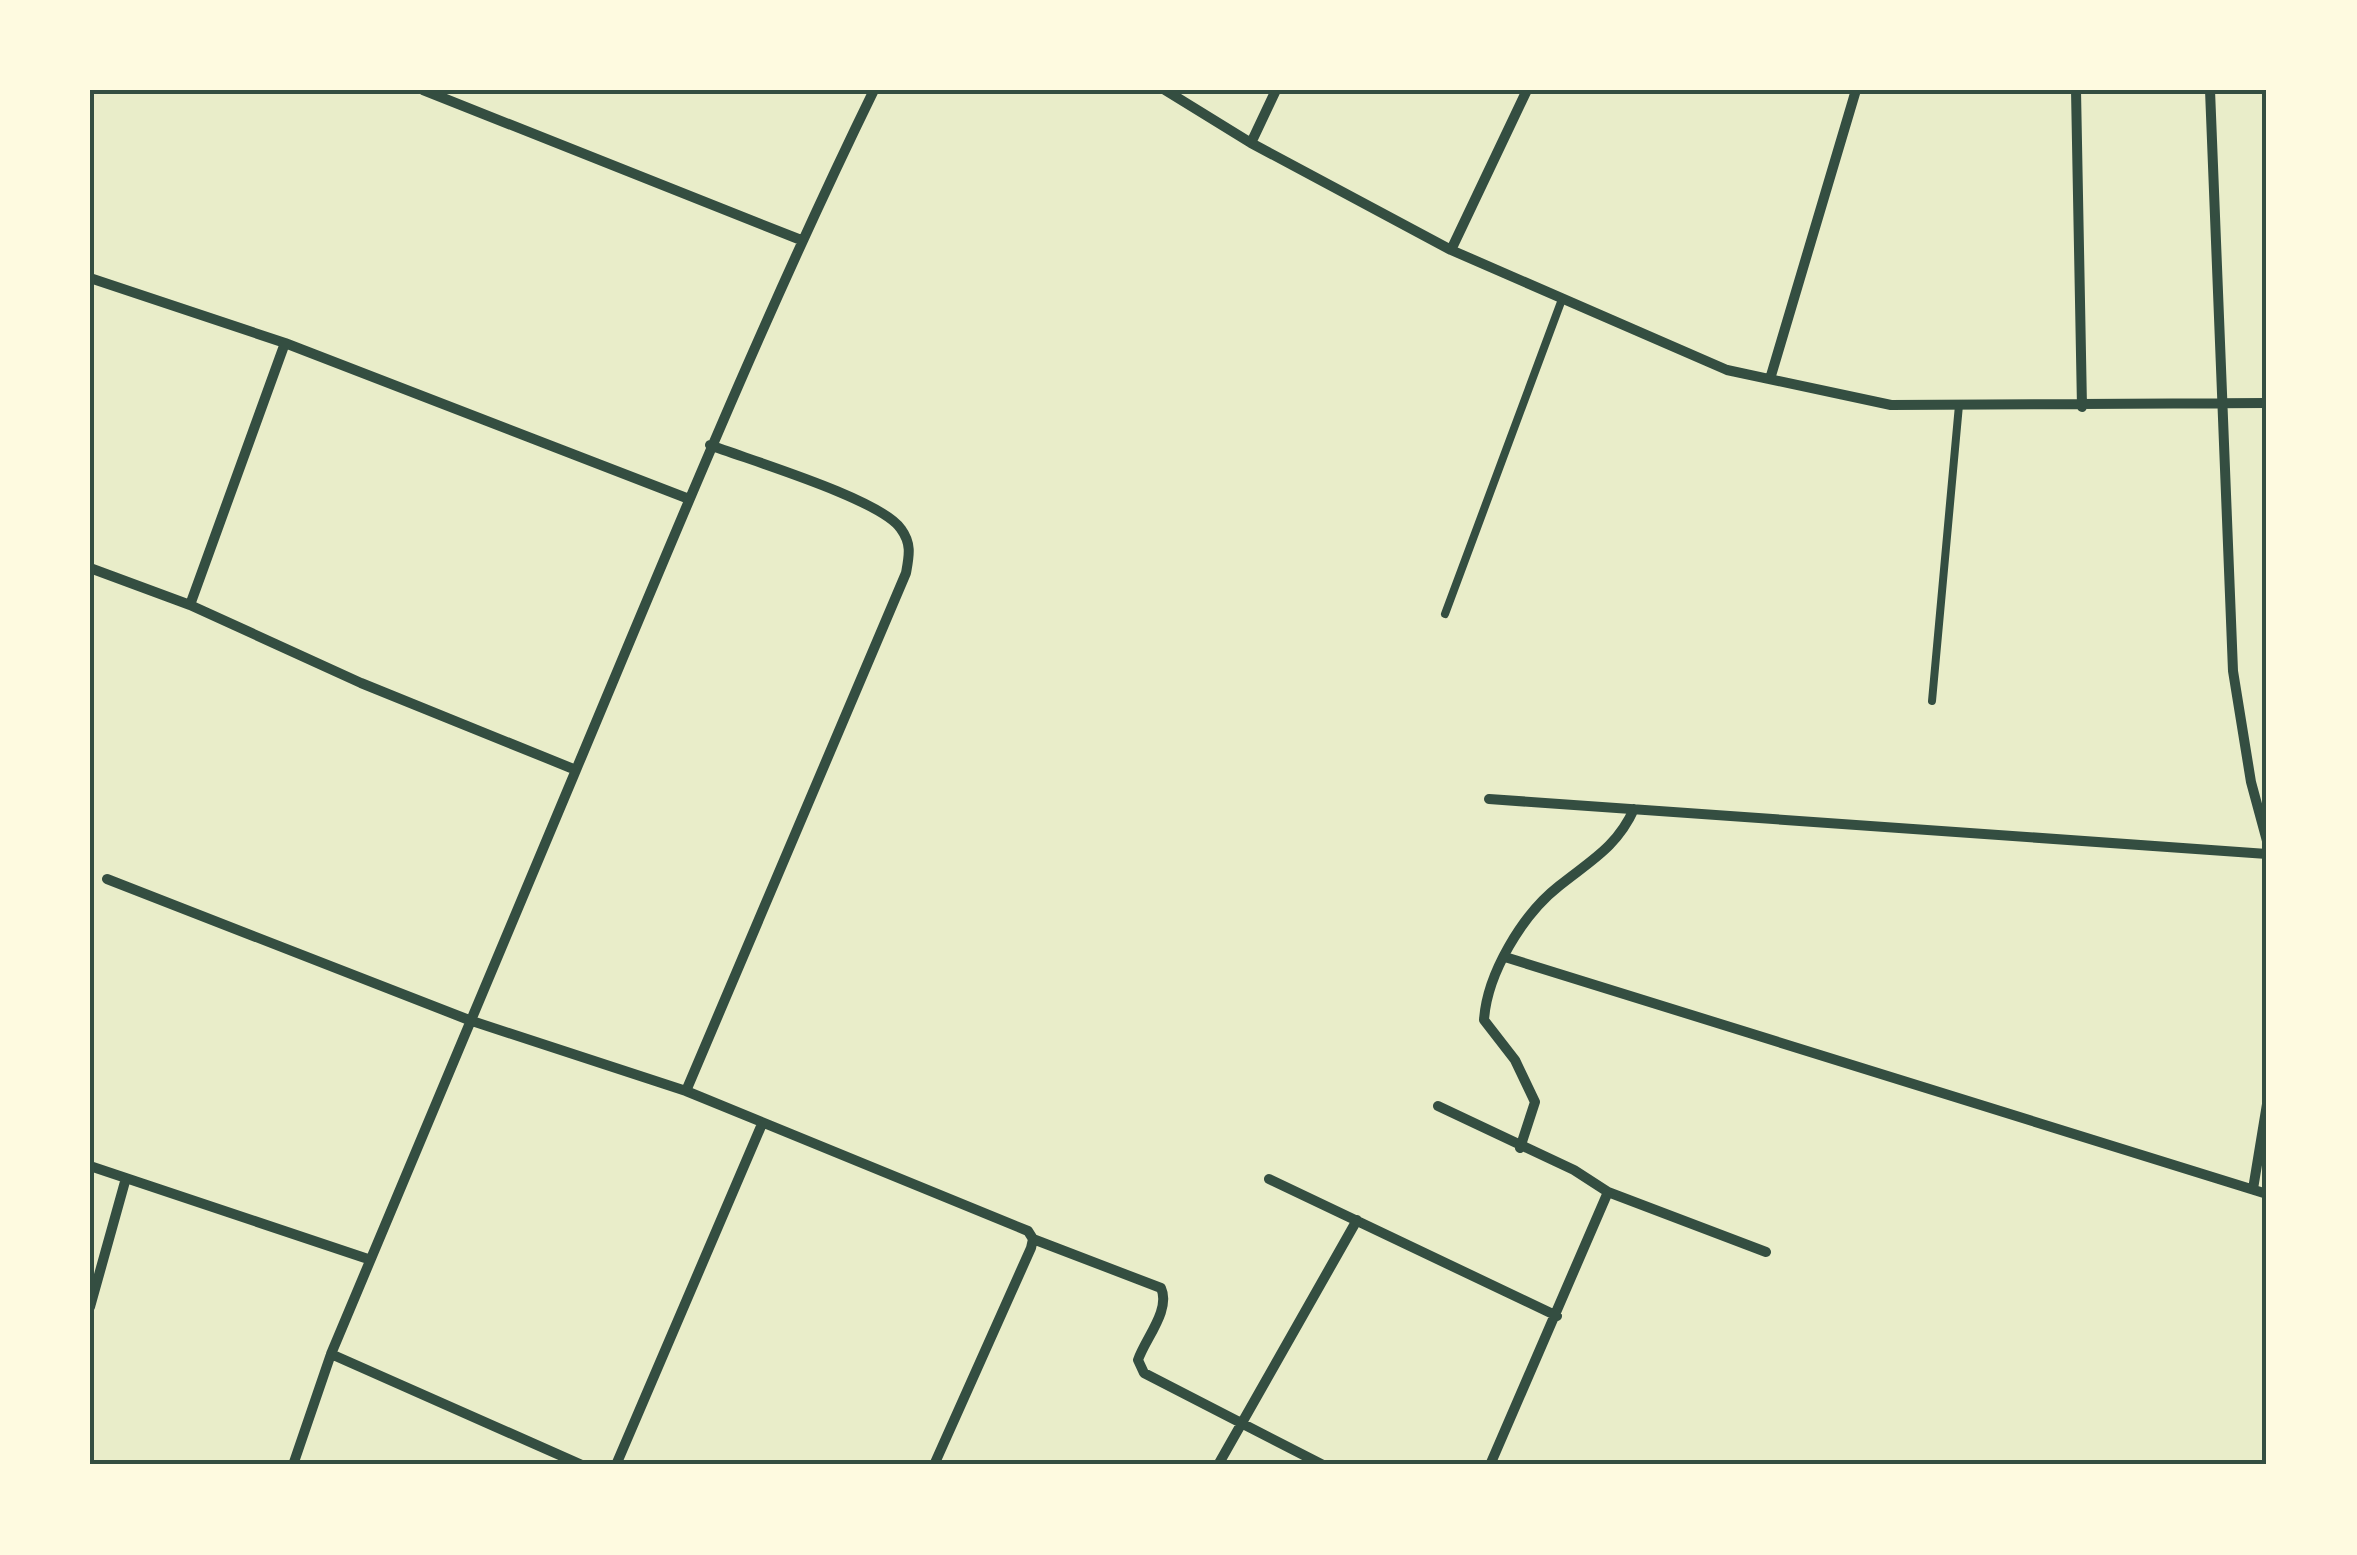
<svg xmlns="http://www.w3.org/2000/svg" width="2357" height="1555" font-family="Inter,sans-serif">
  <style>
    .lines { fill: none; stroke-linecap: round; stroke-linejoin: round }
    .service { stroke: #344e41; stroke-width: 8 }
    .minor { stroke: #344e41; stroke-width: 10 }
    .neatline { fill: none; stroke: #344e41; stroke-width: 4 }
  </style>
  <rect width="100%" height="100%" fill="#e9edc9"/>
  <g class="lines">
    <!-- service -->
    <path class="service" d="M1445 614 1561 302
      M1932 701 1959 405"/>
    <!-- minor -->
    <path class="minor" d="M423 90 801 240
      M1165 90 1251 143 1451 250 1727 370 1891 405 2267 403
      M2076 90 2082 407
      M2210 90 2233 671 2251 782 2267 841
      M1251 143 1276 90
      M1451 250 1527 90
      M90 278 285 343 190 605 90 568
      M285 343 689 499
      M1770 379 1856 90
      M190 605 361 683 576 770C672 541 765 313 874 90
      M576 770 331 1354 582 1465
      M1489 799 2267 854
      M107 879 469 1020 686 1091 1028 1231 1033 1239 1031 1248 934 1465
      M1505 957 2267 1194
      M686 1091 906 573C909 556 912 544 901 529 881 499 749 460 710 445
      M1438 1106 1574 1170 1608 1192 1490 1465
      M1520 1148 1535 1102 1515 1060 1484 1020C1487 974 1522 915 1559 886 1590 861 1617 847 1634 809
      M90 1166 368 1259
      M1269 1179 1557 1316
      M2253 1189 2267 1104
      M1608 1192 1766 1252
      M1033 1239 1161 1288C1171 1310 1145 1339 1138 1360L1144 1373 1323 1465
      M90 1307 126 1178
      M293 1465 331 1354
      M616 1465 762 1124
      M1218 1465 1357 1220"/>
  </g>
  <!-- border -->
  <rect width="2357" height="1555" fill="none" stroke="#fefae0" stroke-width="185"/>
  <rect x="92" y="92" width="2172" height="1370" class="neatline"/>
</svg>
